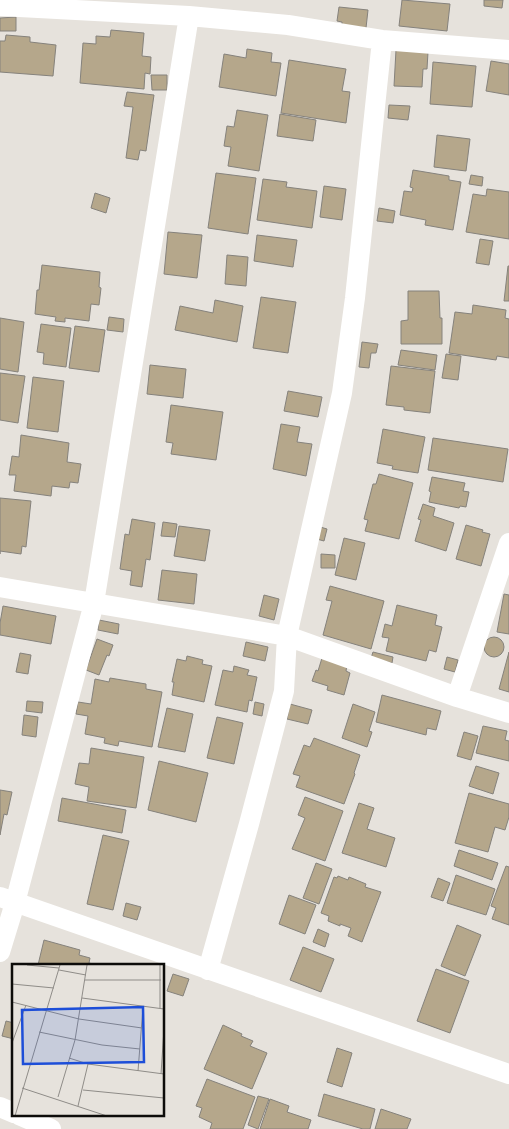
<svg xmlns="http://www.w3.org/2000/svg" width="509" height="1129" font-family="'DejaVu Sans',sans-serif">
  <style>
    .building { fill: #b5a78b; stroke: #85827c }
    .lines { fill: none; stroke-linecap: round; stroke-linejoin: round }
    .minor { stroke: #fff; stroke-width: 20 }
    .inset-road { fill: none; stroke: #8f8c88; stroke-width: 1 }
    .view { fill: #1d4ed8; fill-opacity: 0.15; stroke: #1d4ed8; stroke-width: 2.5 }
    .inset-edge { fill: none; stroke: #0d0c0a; stroke-width: 2.5 }
  </style>
  <rect width="100%" height="100%" fill="#e6e2dc"/>
  <!-- building -->
  <path class="building" d="M402 0 450 4 447 31 399 26Z
    M484 0H503L502 8 484 6Z
    M339 7 368 10 366 28 342 25V22L337 21Z
    M16 17V31H0V18Z
    M111 30 144 33 142 56 151 57 150 74 145 73 144 89 80 83 83 43 96 44V36L110 37Z
    M6 35 30 37V42L56 45 53 76 0 72V41H5Z
    M247 49 272 53 271 62 281 63 276 96 219 87 224 54 246 58Z
    M396 50 428 52 427 69H423L422 87 394 86Z
    M289 60 346 69 342 91 350 92 346 123 281 113Z
    M491 61 509 64V95L486 91Z
    M433 62 476 66 472 107 430 104Z
    M151 75H167V90H152Z
    M127 92 154 95 146 151 140 150 138 160 126 158 133 107 124 106Z
    M389 105 410 106 408 120 388 118Z
    M237 110 268 115 259 171 228 166 231 147 224 146 227 126 234 127Z
    M280 114 316 120 313 141 277 136Z
    M437 135 470 139 466 171 434 167Z
    M413 170 449 176V180L461 182 453 230 425 225 426 220 400 215 404 191 412 192 413 188 410 187Z
    M216 173 256 178 248 234 208 228Z
    M471 175 483 177 482 186 469 184Z
    M263 179 287 182 286 187 317 191 312 228 257 220Z
    M324 186 346 189 342 220 320 217Z
    M487 189 509 192V239L466 232 473 194 486 196Z
    M95 193 110 198 106 213 91 208Z
    M379 208 395 211 393 223 377 221Z
    M168 232 202 235 197 278 164 274Z
    M257 235 297 240 293 267 254 261Z
    M480 239 493 241 489 265 476 263Z
    M227 255 248 257 246 286 225 284Z
    M42 265 100 272 99 287 101 288 99 305 91 304 89 321 65 318V322L55 321 56 317 35 314 37 290H39Z
    M508 266H509V301H504Z
    M408 291H439L440 318H442V344H401V321L408 320Z
    M261 297 296 302 288 353 253 348Z
    M215 300 243 306 237 342 175 330 180 306 213 313Z
    M473 305 506 310 505 318 509 319V358L497 356 496 360 449 353 455 312 472 314Z
    M109 317 124 319 123 332 107 330Z
    M0 318 24 322 18 372 0 369Z
    M41 324 71 328 66 367 43 364 44 353 37 352Z
    M75 326 105 330 99 372 69 368Z
    M362 342 378 344 376 353H371L369 368 359 367Z
    M401 350 437 355 435 370 398 365Z
    M446 354 461 356 458 380 442 378Z
    M150 365 186 369 183 398 147 394Z
    M391 366 435 371 430 413 404 410V407L386 405Z
    M0 373 25 376 18 423 0 420Z
    M33 377 64 381 58 432 27 428Z
    M288 391 322 397 318 417 284 411Z
    M171 405 223 412 216 460 171 454 173 443 166 442Z
    M281 424 300 427 297 442 312 444 306 476 273 469Z
    M383 429 425 437 418 473 392 469 393 466 377 463Z
    M21 435 69 443 67 462 81 464 78 483 70 482 69 488 52 486 51 496 14 491 16 475H9L12 456 19 457Z
    M433 438 508 449 503 482 428 470Z
    M379 474 413 483 399 539 365 531 368 520 364 519 373 484H376Z
    M432 477 465 483 463 491 469 492 466 507 460 506 459 508 429 502 431 492 429 491Z
    M0 498 31 501 26 547 22 546 21 554 0 551V554Z
    M423 504 435 508 433 516 454 523 446 551 415 541 421 520 418 519Z
    M132 519 155 523 150 560 146 559 142 587 130 585 132 571 120 569 125 534 129 535Z
    M163 522 177 524 175 537 161 536Z
    M466 525 483 530 482 532 490 534 481 566 456 559Z
    M179 526 210 530 205 561 174 556Z
    M317 526 327 529 324 541 313 538Z
    M344 538 365 543 356 580 335 575Z
    M321 554 335 555V568H321Z
    M162 570 197 574 194 604 158 600Z
    M330 586 384 601 371 649 323 635 332 601 326 600Z
    M504 594 509 595V634L497 632Z
    M264 595 279 599 274 620 259 616Z
    M397 605 437 615 435 625 442 627 436 652 429 650 426 661 386 651 389 638 382 637 385 624 392 626Z
    M3 606 56 616 51 644 0 635V623Z
    M99 620 119 624 118 634 98 630Z
    M484 647a10 10 0 1 1 20 0a10 10 0 1 1-20 0Z
    M97 639 113 645 109 656 107 655 99 675 86 670Z
    M246 642 268 647 265 661 243 656Z
    M373 652 393 657 392 663 371 658Z
    M509 652V692L499 689Z
    M20 653 31 655 28 674 16 672Z
    M187 656 203 660 202 664 212 666 204 702 172 695 174 682H172L177 659 186 661Z
    M447 657 458 660 455 672 444 669Z
    M322 658 347 665 346 671 350 673 344 695 327 690 328 686 312 681 316 670 318 671Z
    M234 666 249 670 247 675 257 677 252 701 249 700 247 712 215 705 223 670 233 672Z
    M110 678 146 684V689L162 692 152 747 119 741 118 746 104 743 105 738 85 734 88 716 76 714 78 702 91 704 95 679 109 682Z
    M382 695 441 711 436 730 427 728 426 735 376 722Z
    M27 701 43 702 42 713 26 711Z
    M255 702 264 704 262 716 253 714Z
    M290 704 312 710 308 724 287 719Z
    M353 704 375 712 369 731 372 732 367 747 342 738Z
    M167 708 193 714 185 752 158 747Z
    M24 715 38 717 36 737 22 735Z
    M217 717 243 723 234 764 207 758Z
    M483 726 507 731 505 740 509 741V761L476 753Z
    M464 732 478 736 471 760 457 756Z
    M314 738 360 755 354 773 355 774 344 804 296 787 300 776 293 774 304 745 310 747Z
    M91 748 144 757 136 808 87 801 89 787 75 784 79 763 89 764Z
    M159 761 208 773 196 822 148 810Z
    M476 766 499 773 493 794 469 786Z
    M0 790 12 792 7 815 4 814 0 835Z
    M469 793 509 804V817L505 830 495 827 488 852 455 843Z
    M305 797 343 811 325 861 292 849 305 818 298 815Z
    M62 798 126 810 122 833 58 821Z
    M359 803 374 808 367 829 395 838 386 867 342 853Z
    M103 835 129 841 113 910 87 904Z
    M459 850 498 863 492 880 454 866Z
    M316 863 332 869 319 904 303 898Z
    M506 866 509 867V925L492 919 496 908 491 906Z
    M456 875 495 889 486 915 447 903Z
    M338 876 348 880 349 877 366 884 365 887 381 892 362 942 348 936 351 928 340 924V926L328 921 329 916 321 913 334 877 337 878Z
    M438 878 450 883 443 901 431 897Z
    M289 895 316 905 305 934 279 924Z
    M126 903 141 907 137 920 123 916Z
    M457 925 481 935 465 976 441 966Z
    M318 929 329 934 325 947 313 942Z
    M44 940 80 950 79 955 90 958 89 963 97 965H38Z
    M303 947 334 959 321 992 290 980Z
    M436 969 469 981 450 1033 417 1021Z
    M173 974 189 979 183 996 167 991Z
    M6 1021 14 1023V1039L2 1036Z
    M223 1025 242 1034 241 1036 253 1041 250 1046 267 1053 252 1089 204 1069Z
    M337 1048 352 1053 342 1087 327 1082Z
    M207 1079 255 1097 243 1129H210L212 1123 199 1117 202 1108 196 1106Z
    M324 1094 375 1109 370 1129H363L318 1116Z
    M258 1096 269 1099 258 1129 248 1125Z
    M270 1099 289 1106 287 1112 311 1120 308 1129H260Z
    M381 1109 411 1119 407 1129H375Z"/>
  <g class="lines">
    <!-- minor -->
    <path class="minor" d="M0 6 189 16 288 25 382 40 509 50
      M0 587 287 636 457 697 509 713
      M457 697 509 543
      M0 897 509 1074
      M0 952 15 903 94 603 189 16
      M208 970 249 824 284 691 287 636 342 393 355 298 382 40
      M0 1107 14 1113
      M19 1115 51 1129"/>
  </g>
  <!-- overview -->
  <g transform="translate(12 964)">
    <rect width="152" height="152" fill="#e6e2dc"/>
    <path class="inset-road" d="M15 1 47 4M148 1V44M47 6 74 11M73 16H149M0 20 42 24M70 34 152 45M0 38 67 55 130 64M27 68 90 81 128 85M0 79 14 41M57 94 76 100 152 110M126 107 131 43M149 110 152 65M10 124 95 152M71 126 152 134M46 133 63 76 75 1M66 142 76 100M3 152 48 1"/>
    <path class="view" d="M131 43 132 98 11 100 10 46Z"/>
    <rect width="152" height="152" class="inset-edge"/>
  </g>
</svg>
